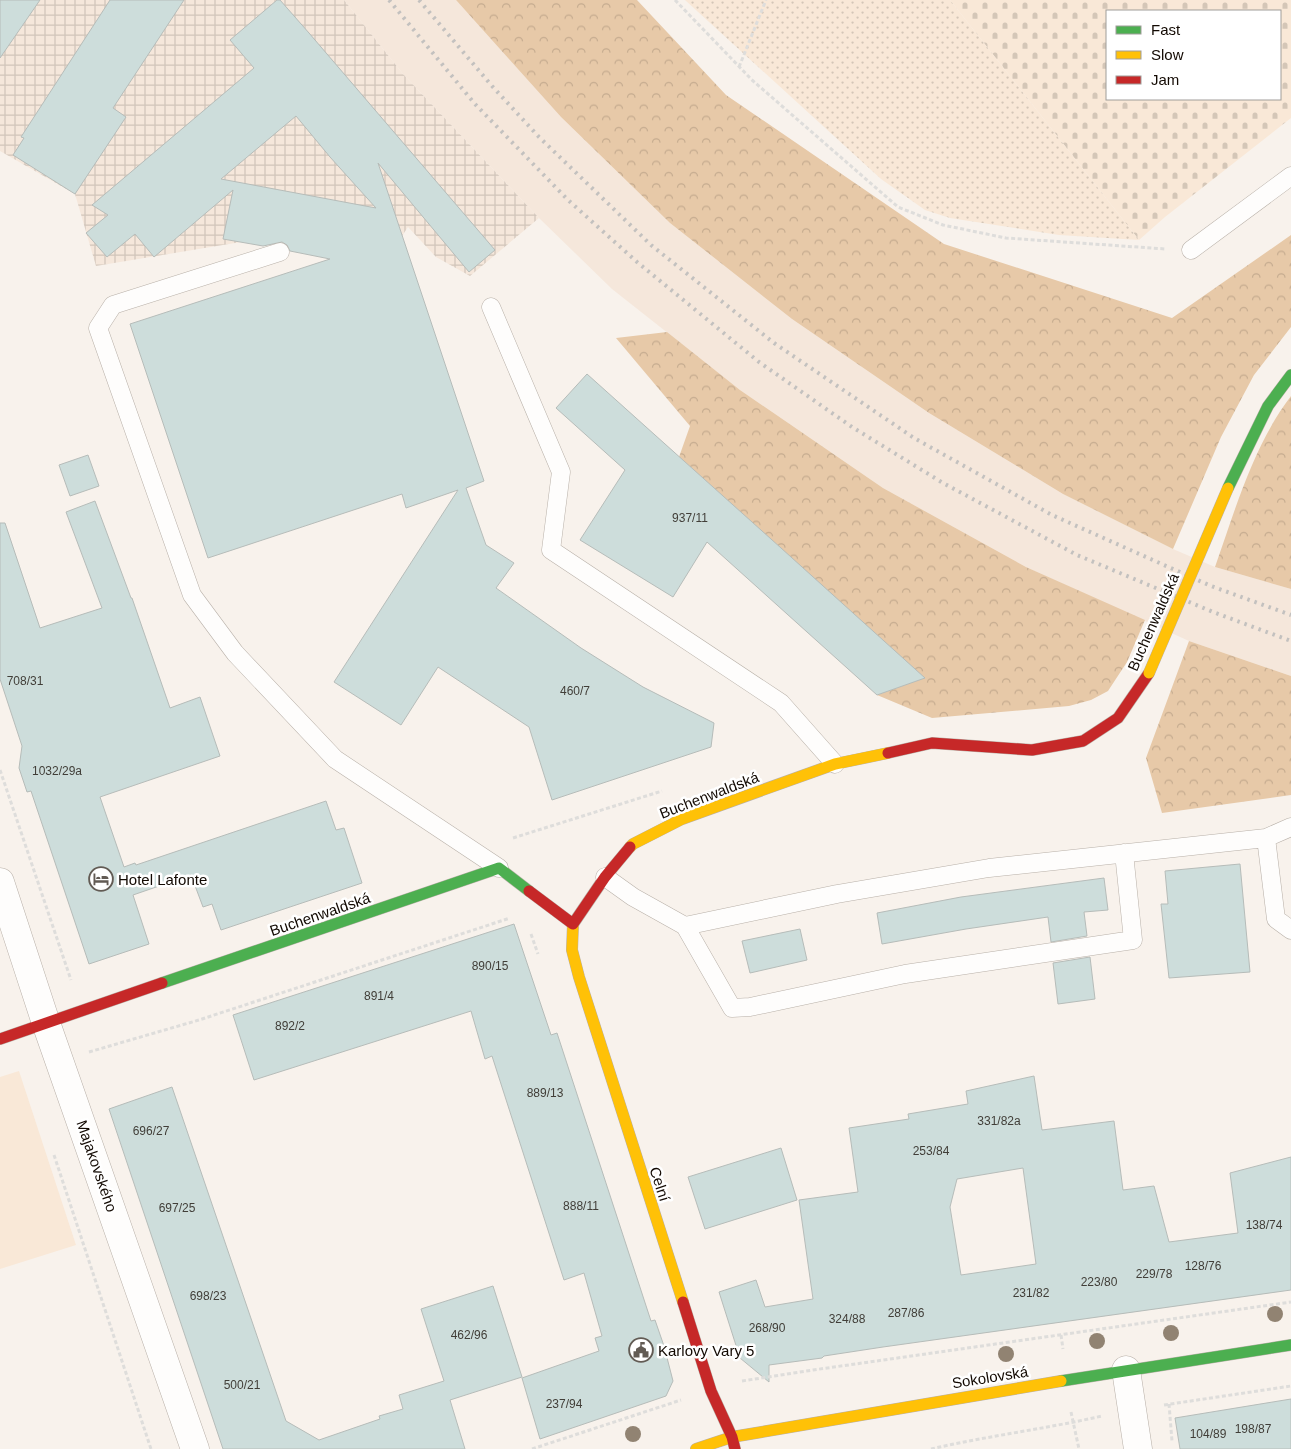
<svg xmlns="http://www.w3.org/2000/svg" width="1291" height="1449" font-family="Helvetica,sans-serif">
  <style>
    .built { fill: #f5e7db }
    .industrial { fill: url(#industrial-grid) }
    .forest { fill: url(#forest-crowns) }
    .cemetery { fill: url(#cemetery-stones); fill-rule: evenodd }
    .park { fill: #f9e8d7 }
    .garden { fill: url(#garden-dots) }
    .building { fill: #cddddb; stroke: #b6bcb9; fill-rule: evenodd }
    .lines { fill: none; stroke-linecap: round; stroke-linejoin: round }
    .lane-casing { stroke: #b8b0a8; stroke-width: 19 }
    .street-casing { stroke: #b8b0a8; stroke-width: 29 }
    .fast-casing { stroke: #b8b0a8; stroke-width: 12 }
    .slow-casing { stroke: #b8b0a8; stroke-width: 12 }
    .jam-casing { stroke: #b8b0a8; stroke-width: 12 }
    .path { stroke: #dedddb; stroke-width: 3; stroke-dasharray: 4 2.5; stroke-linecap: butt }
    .lane { stroke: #fefdfc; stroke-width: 18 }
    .street { stroke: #fefdfc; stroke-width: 28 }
    .fast { stroke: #4caf50; stroke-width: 11 }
    .slow { stroke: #ffc107; stroke-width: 11 }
    .jam { stroke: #c62828; stroke-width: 11 }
    .rail { stroke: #c3c1bf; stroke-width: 4; stroke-dasharray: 2.5 5; stroke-linecap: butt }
    .slow-bridge-casing { stroke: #b8b0a8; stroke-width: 12; stroke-linecap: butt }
    .slow-bridge { stroke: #ffc107; stroke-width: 11 }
    .tree { fill: #918372 }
    .labels { text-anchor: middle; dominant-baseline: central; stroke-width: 5; stroke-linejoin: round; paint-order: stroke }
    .number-label { font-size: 12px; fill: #413e38 }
    .street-label { font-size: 15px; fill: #120902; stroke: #fff }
    .poi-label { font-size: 15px; fill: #120902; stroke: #fff; text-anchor: start }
  </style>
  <defs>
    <pattern id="industrial-grid" width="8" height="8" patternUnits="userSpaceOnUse" patternTransform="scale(1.25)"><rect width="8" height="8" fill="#f5e7db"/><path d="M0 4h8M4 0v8" fill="none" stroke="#d1c5ba"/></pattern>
    <pattern id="forest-crowns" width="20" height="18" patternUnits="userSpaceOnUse" patternTransform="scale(1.25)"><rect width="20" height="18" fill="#e7c9a8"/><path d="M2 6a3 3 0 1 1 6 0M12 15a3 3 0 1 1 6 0" fill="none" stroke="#c5ab8f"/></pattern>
    <pattern id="cemetery-stones" width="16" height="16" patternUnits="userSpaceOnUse" patternTransform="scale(1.25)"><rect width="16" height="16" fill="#f9e8d7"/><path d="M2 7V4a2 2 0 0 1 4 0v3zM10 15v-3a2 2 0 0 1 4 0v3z" fill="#d4c6b7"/></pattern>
    <pattern id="garden-dots" width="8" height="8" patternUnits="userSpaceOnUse" patternTransform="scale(1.25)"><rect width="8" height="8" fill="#f9e8d7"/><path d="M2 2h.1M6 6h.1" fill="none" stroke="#d4c6b7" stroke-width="1.8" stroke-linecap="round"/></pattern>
  </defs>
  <rect width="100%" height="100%" fill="#f8f2ec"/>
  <!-- built -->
  <path class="built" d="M344 0H456L561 117 670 223 792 319 929 413 1063 494 1173 549 1215 567 1291 589V676L1189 641 1026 567 883 488 740 390 612 289 539 218 403 74Z"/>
  <!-- industrial -->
  <path class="industrial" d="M0 0H344L403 74 539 218 470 276 436 257 408 227 402 236 330 240 241 242 96 266 75 194 0 151Z"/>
  <!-- forest -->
  <path class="forest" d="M456 0H637L726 95 944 244 1172 318 1291 235V327L1254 375 1221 437 1173 549 1063 494 929 413 792 319 670 223 561 117Z
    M667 332 740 390 883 488 1026 567 1145 620 1127 662 1108 691 1091 700 1069 706 932 718 877 695 924 678 679 457 690 426 616 338Z
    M1291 396V589L1215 567C1235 510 1254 444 1291 396Z
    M1189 641 1291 676V795L1162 813 1146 758Z"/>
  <!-- cemetery -->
  <path class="cemetery" d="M950 0H1291V118L1165 217 1139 240ZM1107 11H1280V99H1107Z"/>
  <!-- park -->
  <path class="park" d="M19 1071 76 1245 0 1269V1077Z"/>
  <!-- garden -->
  <path class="garden" d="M685 0H950L1139 240 1059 235 950 218 925 210 881 179Z"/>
  <!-- building -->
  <path class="building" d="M0 0H40L0 58Z
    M110 0H184L113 108 126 117 75 194 13 155 24 138 21 137Z
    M277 0H280L309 33 495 250 469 272 378 163 484 481 466 488 486 545 514 563 496 588 581 648 643 687 714 723 711 747 552 800 529 727 438 667 401 725 334 682 458 490 406 508 402 494 208 558 130 324 330 259 290 251 287 245 282 242 263 246 223 239 233 190 154 257 135 234 107 257 86 233 108 215 92 205 254 68 230 40ZM296 116 330 157 376 208 221 179Z
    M587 374 781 548 925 678 877 695 707 542 673 597 580 540 625 470 556 408Z
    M88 455 99 486 70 496 59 465Z
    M95 501 131 598H132L170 708 200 697 220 756 100 797 124 867 135 863 136 865 326 801 336 830 344 828 362 883 221 930 212 904 203 907 191 875 133 895 149 944 89 964 31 791 27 792 19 768 22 746 0 679V523H5L40 628 102 608 66 512Z
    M1240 864 1250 972 1169 978 1161 904H1168L1165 871Z
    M1104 878 1108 910 1084 912 1087 936 1051 942 1048 917 966 929 882 944 877 913 961 897Z
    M514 924 551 1035 557 1033 651 1321 655 1320 664 1346 673 1381 666 1396 540 1439 522 1378 599 1351 595 1338 602 1336 584 1273 564 1280 492 1056 485 1059 471 1011 254 1080 233 1015Z
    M800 929 807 960 750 973 742 941Z
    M1090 957 1095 999 1058 1004 1053 963Z
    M1034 1076 1042 1130 1114 1121 1123 1190 1154 1186 1169 1242 1238 1233 1230 1173 1291 1157V1290L883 1347 824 1356 822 1358 769 1365V1382L740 1358 719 1292 756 1280 765 1307 813 1299 799 1200 858 1192 849 1128 909 1119 908 1114 968 1104 966 1091ZM1023 1168 1036 1264 961 1275 950 1207 957 1179Z
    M172 1087 286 1421 319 1440 380 1419 379 1416 403 1409 399 1395 444 1381 421 1309 493 1286 522 1377 450 1400 465 1449H223L109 1109Z
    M781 1148 797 1200 705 1229 688 1177Z
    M1291 1399V1449H1180L1175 1418Z"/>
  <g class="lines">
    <!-- lane casing -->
    <g class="lane-casing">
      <path id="lane" d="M1191 250 1291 176
        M280 252 113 305 98 328 192 595 235 653 335 759 499 868
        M491 307 561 472 551 550 781 703 835 764
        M1266 838 1276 919 1291 930
        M605 877 633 897 685 926 837 894 989 868 1266 838 1291 827
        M685 926 732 1008 750 1007 905 974 1133 940 1124 853"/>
    </g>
    <!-- street casing -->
    <g class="street-casing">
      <path id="street" d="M0 882 46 1023 195 1449
        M1126 1370 1138 1449"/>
    </g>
    <!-- fast casing -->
    <g class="fast-casing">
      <path id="fast" d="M1228 488 1268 406 1291 375
        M162 983 499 868 529 891
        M1061 1381 1291 1345"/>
    </g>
    <!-- slow casing -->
    <g class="slow-casing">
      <path id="slow" d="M630 847 633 844 682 819 835 764 888 753
        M573 924 572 950 579 977 683 1302
        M696 1449 732 1437 1061 1381"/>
    </g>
    <!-- jam casing -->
    <g class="jam-casing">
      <path id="jam" d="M888 753 932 743 1032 750 1083 741 1118 718 1149 673
        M529 891 573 924 605 877 630 847
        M0 1039 162 983
        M683 1302 711 1391 732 1437 735 1449"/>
    </g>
    <!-- path -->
    <path class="path" d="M675 0 752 80 898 207 943 225 1006 238 1166 249
      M739 67 766 0
      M0 770 71 980
      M513 838 662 791
      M531 934 538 954
      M89 1052 199 1020 510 918
      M54 1155 151 1449
      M1061 1335 1063 1349
      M742 1381 813 1370 1291 1302
      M1169 1404 1172 1441
      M1164 1405 1291 1386
      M1071 1412 1079 1449
      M532 1449 681 1400
      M931 1449C987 1436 1045 1429 1102 1416"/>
    <!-- lane -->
    <use href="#lane" class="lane"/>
    <!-- street -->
    <use href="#street" class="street"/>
    <!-- fast -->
    <use href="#fast" class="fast"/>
    <!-- slow -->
    <use href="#slow" class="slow"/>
    <!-- jam -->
    <use href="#jam" class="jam"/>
    <!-- rail -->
    <path class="rail" d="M389 0 475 104 568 200 637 262 759 362 852 427 943 483 1077 555 1213 612 1291 641
      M419 0 492 86 539 137 651 245 774 343 914 438 1052 515 1211 586 1291 615"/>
    <!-- slow-bridge casing -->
    <g class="slow-bridge-casing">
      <path id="slow-bridge" d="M1149 673 1228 488"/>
    </g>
    <!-- slow-bridge -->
    <use href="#slow-bridge" class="slow-bridge"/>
  </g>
  <!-- trees -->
  <g class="tree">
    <circle cx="1275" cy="1314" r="8"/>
    <circle cx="1171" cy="1333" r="8"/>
    <circle cx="1097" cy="1341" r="8"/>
    <circle cx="1006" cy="1354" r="8"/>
    <circle cx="633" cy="1434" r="8"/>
  </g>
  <!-- icons -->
  <defs>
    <g id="hotel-ring" transform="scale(1.25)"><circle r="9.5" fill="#fff" stroke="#625b54" stroke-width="1.5"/><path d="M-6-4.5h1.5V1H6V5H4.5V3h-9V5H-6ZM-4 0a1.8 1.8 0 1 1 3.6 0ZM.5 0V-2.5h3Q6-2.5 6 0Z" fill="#625b54"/></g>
    <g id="civic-ring" transform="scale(1.25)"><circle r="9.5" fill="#fff" stroke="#625b54" stroke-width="1.5"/><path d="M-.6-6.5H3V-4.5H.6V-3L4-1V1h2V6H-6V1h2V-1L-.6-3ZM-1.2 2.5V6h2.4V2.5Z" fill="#625b54"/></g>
  </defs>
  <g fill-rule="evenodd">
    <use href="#hotel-ring" x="101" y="879"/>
    <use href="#civic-ring" x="641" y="1350"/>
  </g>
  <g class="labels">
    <!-- number labels -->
    <g class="number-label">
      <text x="690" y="518">937/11</text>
      <text x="25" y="681">708/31</text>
      <text x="575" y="691">460/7</text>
      <text x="57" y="771">1032/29a</text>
      <text x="490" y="966">890/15</text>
      <text x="379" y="996">891/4</text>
      <text x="290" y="1026">892/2</text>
      <text x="545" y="1093">889/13</text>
      <text x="999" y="1121">331/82a</text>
      <text x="151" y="1131">696/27</text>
      <text x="931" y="1151">253/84</text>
      <text x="581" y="1206">888/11</text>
      <text x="177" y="1208">697/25</text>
      <text x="1264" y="1225">138/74</text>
      <text x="1203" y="1266">128/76</text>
      <text x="1154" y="1274">229/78</text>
      <text x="1099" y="1282">223/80</text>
      <text x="1031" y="1293">231/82</text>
      <text x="208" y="1296">698/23</text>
      <text x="906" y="1313">287/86</text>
      <text x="847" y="1319">324/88</text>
      <text x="767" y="1328">268/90</text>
      <text x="469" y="1335">462/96</text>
      <text x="242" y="1385">500/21</text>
      <text x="564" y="1404">237/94</text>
      <text x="1253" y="1429">198/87</text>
      <text x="1208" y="1434">104/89</text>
    </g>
    <!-- street labels -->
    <g class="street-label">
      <text transform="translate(1153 622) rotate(-66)">Buchenwaldská</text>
      <text transform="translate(709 795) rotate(-21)">Buchenwaldská</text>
      <text transform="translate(320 914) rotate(-19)">Buchenwaldská</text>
      <text transform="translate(97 1166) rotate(71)">Majakovského</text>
      <text transform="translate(660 1184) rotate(72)">Celní</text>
      <text transform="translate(990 1377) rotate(-9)">Sokolovská</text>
    </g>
    <!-- poi labels -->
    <g class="poi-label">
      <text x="118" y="879">Hotel Lafonte</text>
      <text x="658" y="1350">Karlovy Vary 5</text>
    </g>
  </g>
  <!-- legend -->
  <rect x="1106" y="10" width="175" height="90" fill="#ffffff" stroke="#a09d9a"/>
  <rect x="1116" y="26" width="25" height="8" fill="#4caf50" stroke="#a09d9a"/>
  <text x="1151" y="35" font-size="15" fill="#120902">Fast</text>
  <rect x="1116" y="51" width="25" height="8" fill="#ffc107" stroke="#a09d9a"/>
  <text x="1151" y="60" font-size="15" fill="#120902">Slow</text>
  <rect x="1116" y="76" width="25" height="8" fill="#c62828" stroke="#a09d9a"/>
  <text x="1151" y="85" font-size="15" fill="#120902">Jam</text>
</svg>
